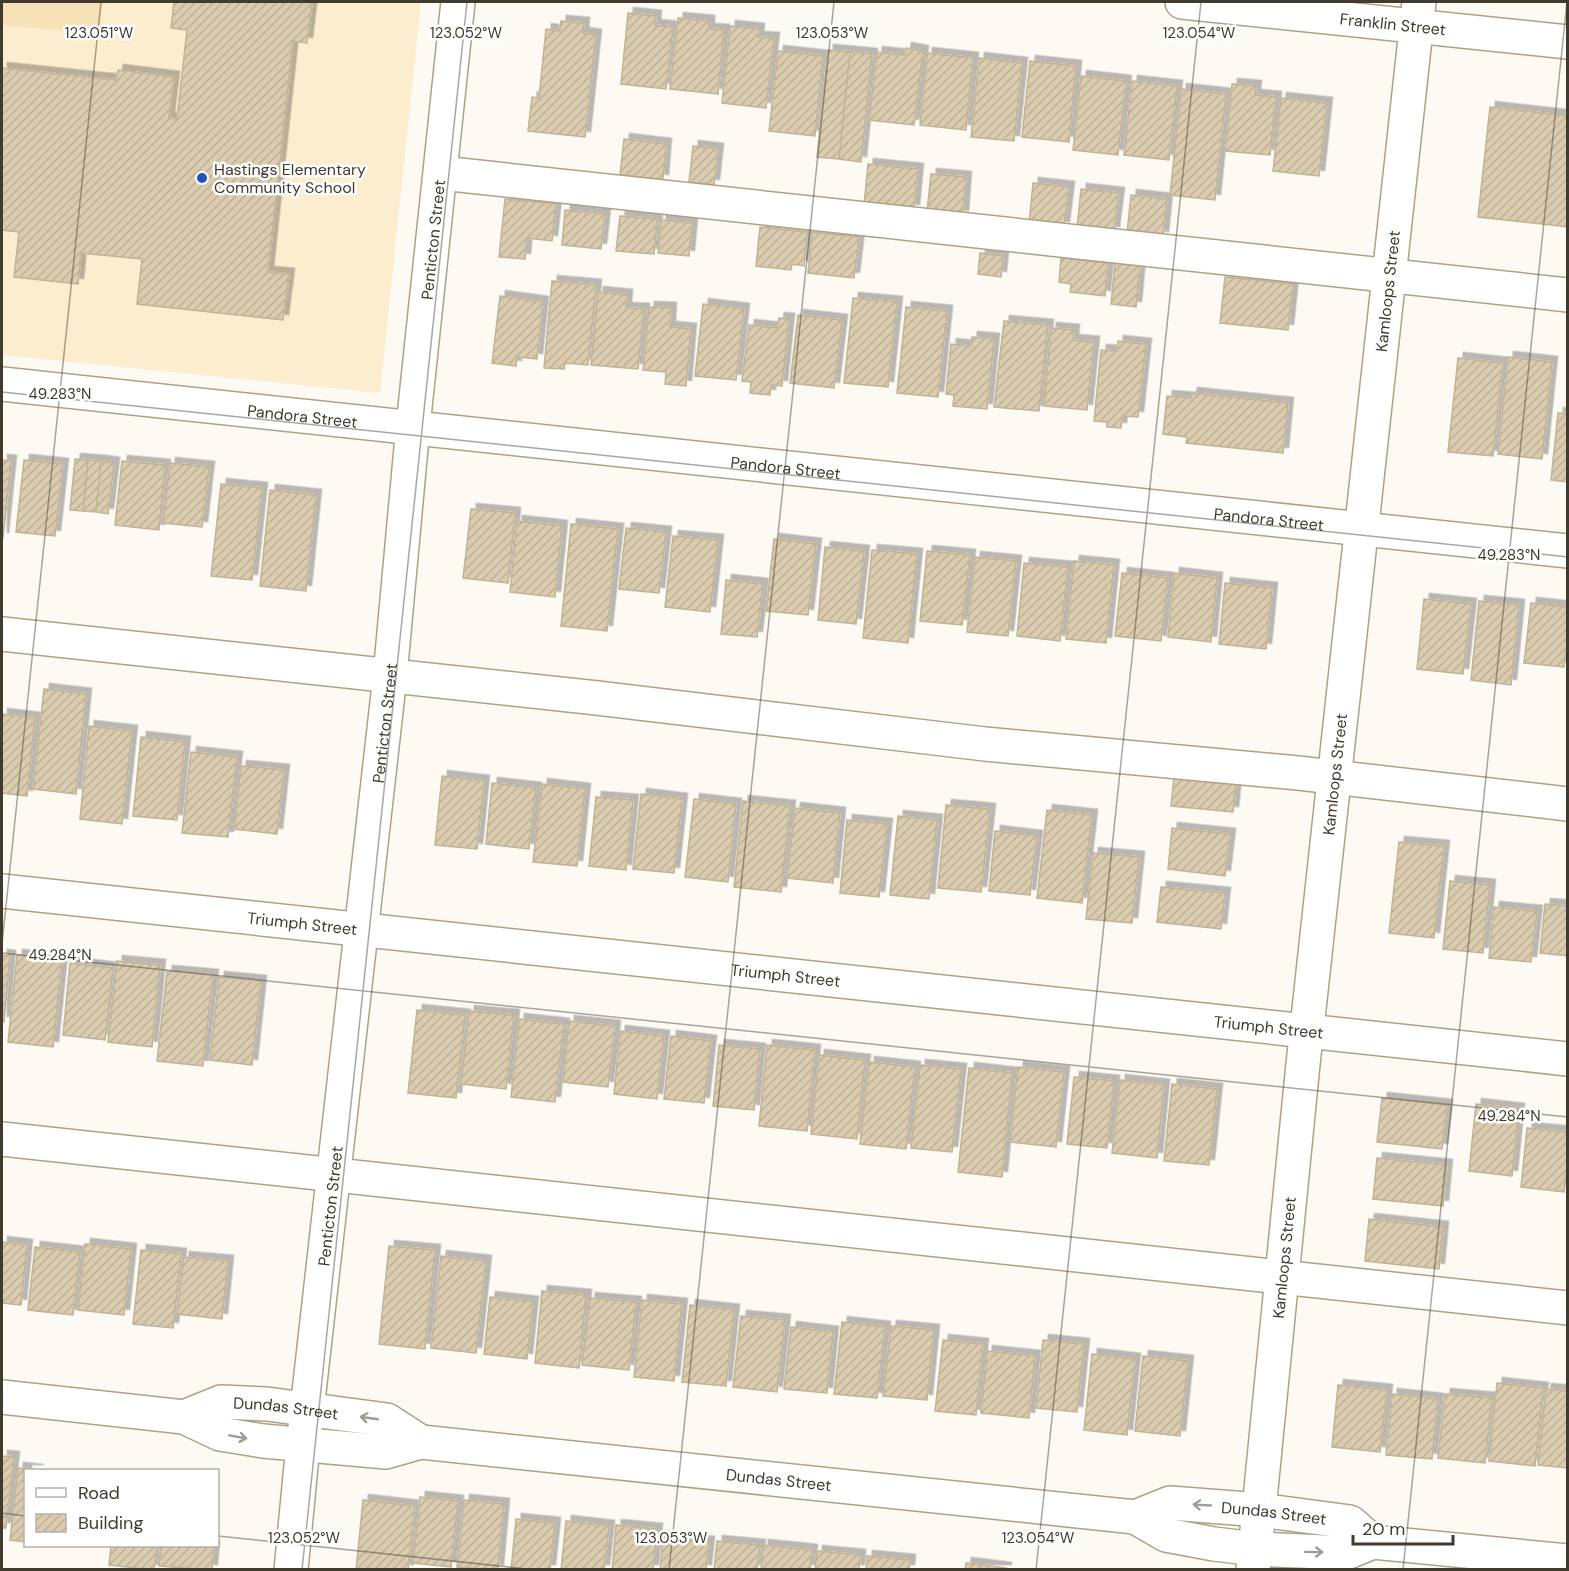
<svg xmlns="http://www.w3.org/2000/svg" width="1569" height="1571" font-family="'DM Sans',sans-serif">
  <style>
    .built { fill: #fcedcf }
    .park { fill: #f7e1b6 }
    .building { fill: url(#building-hatch); stroke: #c1b396; stroke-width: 1.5; filter: url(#shadow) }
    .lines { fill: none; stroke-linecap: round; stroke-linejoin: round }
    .minor-casing { stroke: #b0a185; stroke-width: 36 }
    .minor { stroke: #fff; stroke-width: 33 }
    .oneway { stroke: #a09d97 }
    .ticks { fill: none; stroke: #413b2f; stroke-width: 1.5; stroke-opacity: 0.45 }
    .poi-dot { fill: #2651c0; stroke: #fff; stroke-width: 2 }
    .labels { text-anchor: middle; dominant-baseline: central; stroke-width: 5; stroke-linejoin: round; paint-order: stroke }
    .street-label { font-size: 16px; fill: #413b2f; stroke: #fff }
    .poi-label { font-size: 16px; fill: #413b2f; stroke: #fff; text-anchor: start }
    .ticks-label { font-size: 15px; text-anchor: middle; fill: #413b2f; stroke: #fff; stroke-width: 5; stroke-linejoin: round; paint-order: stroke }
  </style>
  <defs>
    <pattern id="building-hatch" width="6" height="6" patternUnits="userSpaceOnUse" patternTransform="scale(1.5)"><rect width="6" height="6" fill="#dbccaf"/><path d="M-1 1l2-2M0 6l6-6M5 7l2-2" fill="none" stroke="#bdb097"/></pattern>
    <filter id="shadow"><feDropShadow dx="5.5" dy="-5.5" stdDeviation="0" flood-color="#0004"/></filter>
  </defs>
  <rect width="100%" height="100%" fill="#fdfaf4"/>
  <!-- built -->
  <path class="built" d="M2 2H421L380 393 2 355Z"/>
  <!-- park -->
  <path class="park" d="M2 2H103L100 34 2 25Z"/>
  <!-- building -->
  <path class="building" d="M174 2H312L307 43 293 41 268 272 289 274 283 320 137 304 142 259 81 253 78 284 14 277 19 232 2 230V68L116 80 118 70 174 77 169 118 177 119 187 30 171 28Z
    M628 13 656 16 655 25 673 27 666 89 621 84Z
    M678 18 709 21V29L724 30 718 94 670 89Z
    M561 21 584 23 583 33 596 35 585 137 528 131 532 97 539 98 546 29 560 31Z
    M730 26 759 29 758 37 774 38 766 108 722 103Z
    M906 48 923 51 914 125 869 120 877 52 905 55Z
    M828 50 850 52 839 159 817 157Z
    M778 51 823 56 815 136 769 131Z
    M850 52 872 54 861 162 839 159Z
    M927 53 973 58 966 130 920 125Z
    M979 58 1022 63 1014 141 971 137Z
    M1030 61 1076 66 1069 142 1022 137Z
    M1081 76 1126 81 1118 155 1073 150Z
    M1132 81 1177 86 1169 160 1124 155Z
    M1232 84 1256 86 1255 95 1276 97 1270 155 1225 151Z
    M1181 89 1226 94 1215 200 1170 195Z
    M1281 98 1327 103 1319 176 1273 171Z
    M1490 107 1568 116V227L1478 217Z
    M624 139 666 144 663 180 620 175Z
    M693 146 718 149 714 185 689 182Z
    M868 164 918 169 914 210 864 205Z
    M931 174 966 177 963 216 927 212Z
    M1033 183 1069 187 1064 227 1029 224Z
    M1081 189 1119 193 1114 232 1077 228Z
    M1131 195 1167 199 1163 237 1127 233Z
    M505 199 556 204 552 241 527 238 525 259 499 257Z
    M565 210 605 214 601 249 562 245Z
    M620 216 657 219 654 254 616 251Z
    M661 220 692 223 689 256 658 253Z
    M760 227 807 232 804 266 792 264 791 270 756 266Z
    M812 232 859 237 854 278 808 273Z
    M980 253 1003 256 1001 277 978 274Z
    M1061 258 1108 263 1105 296 1070 292 1071 284 1059 282Z
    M1115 262 1140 265 1136 307 1111 304Z
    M1225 277 1293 284 1288 330 1220 323Z
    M552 281 596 285 588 365 565 363 564 369 544 368Z
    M598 292 627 295 626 308 644 309 638 369 591 365Z
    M500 296 543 302 537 359 517 357 516 366 492 363Z
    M853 298 897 302 888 387 844 383Z
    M703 304 744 309 736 380 695 376Z
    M649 307 671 308 670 327 691 329 686 386 665 384 666 372 643 370Z
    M906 307 947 311 938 397 897 393Z
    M798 315 842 320 834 388 790 383Z
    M779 318 789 319 782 386 771 385 770 395 750 393 751 382 742 381 749 325 777 328Z
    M1004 321 1048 325 1039 411 994 407Z
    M1051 328 1074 330 1073 340 1094 342 1087 410 1044 406Z
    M972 337 994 339 987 409 953 406 954 395 946 394 951 344 971 346Z
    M1118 341 1146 344 1138 417 1122 416 1121 428 1107 427V422L1094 421 1101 350 1117 351Z
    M1508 357 1552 362 1542 459 1498 454Z
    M1458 358 1503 363 1493 456 1448 452Z
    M1192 393 1288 403 1283 453 1186 443 1187 437 1163 434 1167 396 1191 398Z
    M1558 413 1568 414V482L1551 480Z
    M75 459 88 460 83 511 70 510Z
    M2 460 11 461 3 538H2Z
    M24 460 63 464 55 536 16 532Z
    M88 460 101 461 96 512 83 511Z
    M101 461 114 463 108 514 96 512Z
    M122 461 165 465 159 530 115 525Z
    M170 463 209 467 202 527 163 523Z
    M221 484 262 488 252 580 211 576Z
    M270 490 316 495 306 591 260 586Z
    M471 509 515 513 508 583 463 578Z
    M517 521 562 526 555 597 510 592Z
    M571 524 618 529 607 631 561 626Z
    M626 528 666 532 659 593 619 589Z
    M673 536 718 540 710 612 665 607Z
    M774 539 816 544 808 615 766 611Z
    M825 547 864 551 856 624 818 620Z
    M872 550 917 554 908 643 863 638Z
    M927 551 970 555 962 625 920 621Z
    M975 557 1016 561 1008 636 967 632Z
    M1074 561 1114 565 1106 643 1066 639Z
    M1024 563 1068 567 1060 641 1017 636Z
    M1122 573 1168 578 1161 641 1115 636Z
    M1174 573 1217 578 1211 642 1168 637Z
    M726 580 763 584 757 637 721 634Z
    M1225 583 1272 588 1266 649 1219 644Z
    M1424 599 1471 604 1463 674 1417 669Z
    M1479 601 1519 605 1511 685 1471 680Z
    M1531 603 1568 607V635L1564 667 1524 663Z
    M44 689 86 694 76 794 33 789Z
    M2 714 35 718 27 796 2 793Z
    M89 726 132 731 122 824 80 819Z
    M141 737 185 742 177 820 133 816Z
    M191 752 237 757 228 837 182 833Z
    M241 766 284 770 277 834 234 829Z
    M1175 767 1237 774 1233 812 1171 806Z
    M442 776 484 781 477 849 435 845Z
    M492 783 536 788 529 849 486 844Z
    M542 784 585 789 577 866 533 862Z
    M641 794 682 799 674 873 633 869Z
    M596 797 633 800 626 870 589 866Z
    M694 799 736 804 728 882 685 877Z
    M743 801 790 806 781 892 734 887Z
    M946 805 990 809 981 892 938 888Z
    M795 808 840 813 833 883 787 878Z
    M1047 810 1092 815 1082 903 1037 898Z
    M898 816 937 820 929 899 890 895Z
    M847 820 887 824 879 897 840 893Z
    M1172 828 1230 834 1225 876 1168 869Z
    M995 831 1037 836 1030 895 989 891Z
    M1399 842 1444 846 1434 938 1389 933Z
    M1093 853 1139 857 1132 923 1086 919Z
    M1450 881 1490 885 1483 953 1443 949Z
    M1161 887 1225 893 1221 929 1157 922Z
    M1545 904 1568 906V956L1540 953Z
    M1494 907 1537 911 1531 962 1489 958Z
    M2 955 10 956 4 1022H2Z
    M17 955 62 960 53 1047 8 1042Z
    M117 961 160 965 152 1047 108 1042Z
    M70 963 113 968 105 1040 63 1035Z
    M167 971 213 975 203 1066 157 1061Z
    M219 977 261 981 252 1065 210 1060Z
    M417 1010 465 1015 456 1098 408 1093Z
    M469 1011 514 1015 506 1089 461 1084Z
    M519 1019 564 1024 555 1102 511 1097Z
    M569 1021 615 1026 608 1087 563 1082Z
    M620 1031 664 1036 657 1099 614 1094Z
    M671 1036 711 1041 704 1103 664 1099Z
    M719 1045 760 1049 754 1110 713 1106Z
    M767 1045 815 1050 807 1131 759 1126Z
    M819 1055 865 1060 857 1139 811 1134Z
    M869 1062 915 1067 906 1149 860 1144Z
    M920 1065 961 1069 952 1152 911 1148Z
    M1018 1067 1064 1072 1056 1147 1010 1142Z
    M969 1068 1012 1073 1002 1177 958 1172Z
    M1074 1077 1114 1081 1107 1148 1067 1144Z
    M1120 1080 1164 1085 1157 1158 1112 1153Z
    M1172 1084 1217 1089 1209 1165 1164 1161Z
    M1382 1098 1447 1105 1442 1149 1377 1142Z
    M1476 1104 1519 1109 1512 1176 1469 1171Z
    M1527 1128 1568 1132V1158L1564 1192 1521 1187Z
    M1377 1158 1447 1165 1443 1206 1373 1199Z
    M1369 1219 1443 1227 1439 1269 1365 1261Z
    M2 1242 27 1245 21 1305 2 1303Z
    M85 1244 131 1249 124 1315 78 1310Z
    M389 1246 435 1250 425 1349 379 1344Z
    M35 1247 80 1252 73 1315 28 1310Z
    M141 1250 181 1254 173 1328 133 1324Z
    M441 1256 486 1261 476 1353 431 1348Z
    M184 1257 228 1261 222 1319 177 1314Z
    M542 1291 586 1295 579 1368 535 1363Z
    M490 1297 533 1302 527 1359 484 1354Z
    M590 1298 636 1302 629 1370 582 1365Z
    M642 1300 682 1304 674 1381 634 1377Z
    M690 1305 734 1310 726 1386 682 1382Z
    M741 1316 785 1320 777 1392 733 1387Z
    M842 1322 885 1327 877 1398 834 1394Z
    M891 1326 934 1330 927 1400 883 1396Z
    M791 1327 833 1332 827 1393 784 1389Z
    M943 1340 983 1344 976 1415 935 1411Z
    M1043 1340 1084 1344 1077 1412 1036 1408Z
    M987 1351 1035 1356 1029 1418 981 1413Z
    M1092 1354 1135 1359 1127 1435 1084 1430Z
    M1143 1356 1188 1361 1180 1436 1135 1431Z
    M1497 1383 1543 1388 1535 1466 1489 1461Z
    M1338 1385 1387 1390 1380 1452 1332 1447Z
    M1546 1389 1568 1391V1468L1538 1465Z
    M1392 1394 1438 1399 1432 1459 1386 1455Z
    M1445 1394 1492 1398 1485 1463 1438 1458Z
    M2 1456 14 1457 6 1528H2Z
    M18 1468 38 1470H26V1542L10 1540Z
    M420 1497 458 1501 451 1567 413 1563Z
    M363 1500 415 1506 408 1570H356Z
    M464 1500 504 1504 498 1570 457 1567Z
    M516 1519 555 1523 550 1570H511Z
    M566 1521 609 1526 604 1570H561Z
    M616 1525 657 1529 653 1570H612Z
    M663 1537 709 1542 706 1570H660Z
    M717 1541 760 1545 757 1570H714Z
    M763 1545 812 1550 810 1570H761Z
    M111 1546H157L154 1570 109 1565Z
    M161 1546H214L212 1570 159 1566Z
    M817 1551 860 1555 859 1570H815Z
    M867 1556 910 1560 909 1570H866Z
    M966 1563 1006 1568V1570H965Z"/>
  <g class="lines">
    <!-- minor casing -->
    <g class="minor-casing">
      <g id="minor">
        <path id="s1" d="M1182 2 1568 42"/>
        <path d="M441 173 1568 295"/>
        <path id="s2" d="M2 384 1568 551"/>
        <path d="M2 634 597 698 985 744 1298 773 1568 804"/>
        <path id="s3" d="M2 891 1568 1059"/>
        <path d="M2 1139 1568 1308"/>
        <path id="s4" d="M2 1397 184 1417 220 1434 263 1441 386 1452 421 1442 1135 1517 1166 1535 1214 1544 1256 1549 1346 1553 1373 1542 1568 1561"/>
        <path id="s5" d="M184 1417 221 1402 267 1404 387 1420 421 1442"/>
        <path id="s6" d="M1135 1517 1170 1503 1260 1510 1350 1522 1373 1542"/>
        <path id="s7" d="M291 1570 303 1445 390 676 413 426 458 2"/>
        <path id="s8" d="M1253 1570 1303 1064 1419 2"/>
      </g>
    </g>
    <!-- minor -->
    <use href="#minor" class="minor"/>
  </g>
  <!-- one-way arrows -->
  <defs><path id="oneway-shaft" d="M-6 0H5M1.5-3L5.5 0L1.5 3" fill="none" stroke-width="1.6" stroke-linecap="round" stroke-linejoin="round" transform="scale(1.5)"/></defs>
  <g class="oneway">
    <use href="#oneway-shaft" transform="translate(369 1418) rotate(-172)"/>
    <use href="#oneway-shaft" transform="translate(238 1437) rotate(10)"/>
    <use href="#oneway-shaft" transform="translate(1202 1505) rotate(-177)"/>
    <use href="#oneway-shaft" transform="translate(1314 1552) rotate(1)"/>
  </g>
  <!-- ticks -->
  <path class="ticks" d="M2 392 1568 557M2 944 101 2M2 953 1568 1117M2 1513 26 1516M218 1536 537 1570M302 1570 467 2M669 1570 834 2M1036 1570 1201 2M1403 1570 1567 2"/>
  <!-- markers -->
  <circle class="poi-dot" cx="202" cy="178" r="6"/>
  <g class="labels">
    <!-- street labels -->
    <g class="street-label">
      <text stroke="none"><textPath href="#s1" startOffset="212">Franklin Street</textPath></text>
      <text stroke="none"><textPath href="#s7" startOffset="1338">Penticton Street</textPath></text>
      <text stroke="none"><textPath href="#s8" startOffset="1286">Kamloops Street</textPath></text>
      <text stroke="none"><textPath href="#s2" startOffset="302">Pandora Street</textPath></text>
      <text stroke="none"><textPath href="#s2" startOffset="788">Pandora Street</textPath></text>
      <text stroke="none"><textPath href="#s2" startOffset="1274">Pandora Street</textPath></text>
      <text stroke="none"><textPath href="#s7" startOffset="852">Penticton Street</textPath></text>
      <text stroke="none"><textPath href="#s8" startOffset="800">Kamloops Street</textPath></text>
      <text stroke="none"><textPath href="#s3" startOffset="302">Triumph Street</textPath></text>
      <text stroke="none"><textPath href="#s3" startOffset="788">Triumph Street</textPath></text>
      <text stroke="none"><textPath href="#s3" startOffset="1274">Triumph Street</textPath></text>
      <text stroke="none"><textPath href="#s7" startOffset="366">Penticton Street</textPath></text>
      <text stroke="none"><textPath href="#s8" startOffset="314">Kamloops Street</textPath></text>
      <text stroke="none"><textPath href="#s5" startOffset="105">Dundas Street</textPath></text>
      <text stroke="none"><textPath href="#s4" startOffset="786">Dundas Street</textPath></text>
      <text stroke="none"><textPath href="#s6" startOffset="142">Dundas Street</textPath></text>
    </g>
    <!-- poi labels -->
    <g class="poi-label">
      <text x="214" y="169">Hastings Elementary<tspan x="214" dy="18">Community School</tspan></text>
    </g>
  </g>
  <g class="ticks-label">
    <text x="99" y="38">123.051°W</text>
    <text x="466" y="38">123.052°W</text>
    <text x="832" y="38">123.053°W</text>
    <text x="1199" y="38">123.054°W</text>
    <text x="60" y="399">49.283°N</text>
    <text x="1509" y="560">49.283°N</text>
    <text x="60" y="960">49.284°N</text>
    <text x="1509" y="1121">49.284°N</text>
    <text x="304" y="1543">123.052°W</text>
    <text x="671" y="1543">123.053°W</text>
    <text x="1038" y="1543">123.054°W</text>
  </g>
  <!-- border -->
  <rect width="1569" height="1571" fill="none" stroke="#413b2f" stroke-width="6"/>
  <!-- legend -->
  <rect x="24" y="1469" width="195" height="78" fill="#ffffff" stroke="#b3b1ac" stroke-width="1.5"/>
  <rect x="36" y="1488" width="30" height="9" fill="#ffffff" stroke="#b3b1ac" stroke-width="1.5"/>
  <text x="78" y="1499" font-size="18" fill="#413b2f">Road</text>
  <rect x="36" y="1514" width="30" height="18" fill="url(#building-hatch)" stroke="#b3b1ac" stroke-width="1.5"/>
  <text x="78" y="1529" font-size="18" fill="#413b2f">Building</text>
  <!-- scale -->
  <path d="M1353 1535v9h100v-9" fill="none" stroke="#413b2f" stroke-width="3"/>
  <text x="1362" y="1535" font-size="18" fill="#413b2f" stroke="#ffffff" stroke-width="4.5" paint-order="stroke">20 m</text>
</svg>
